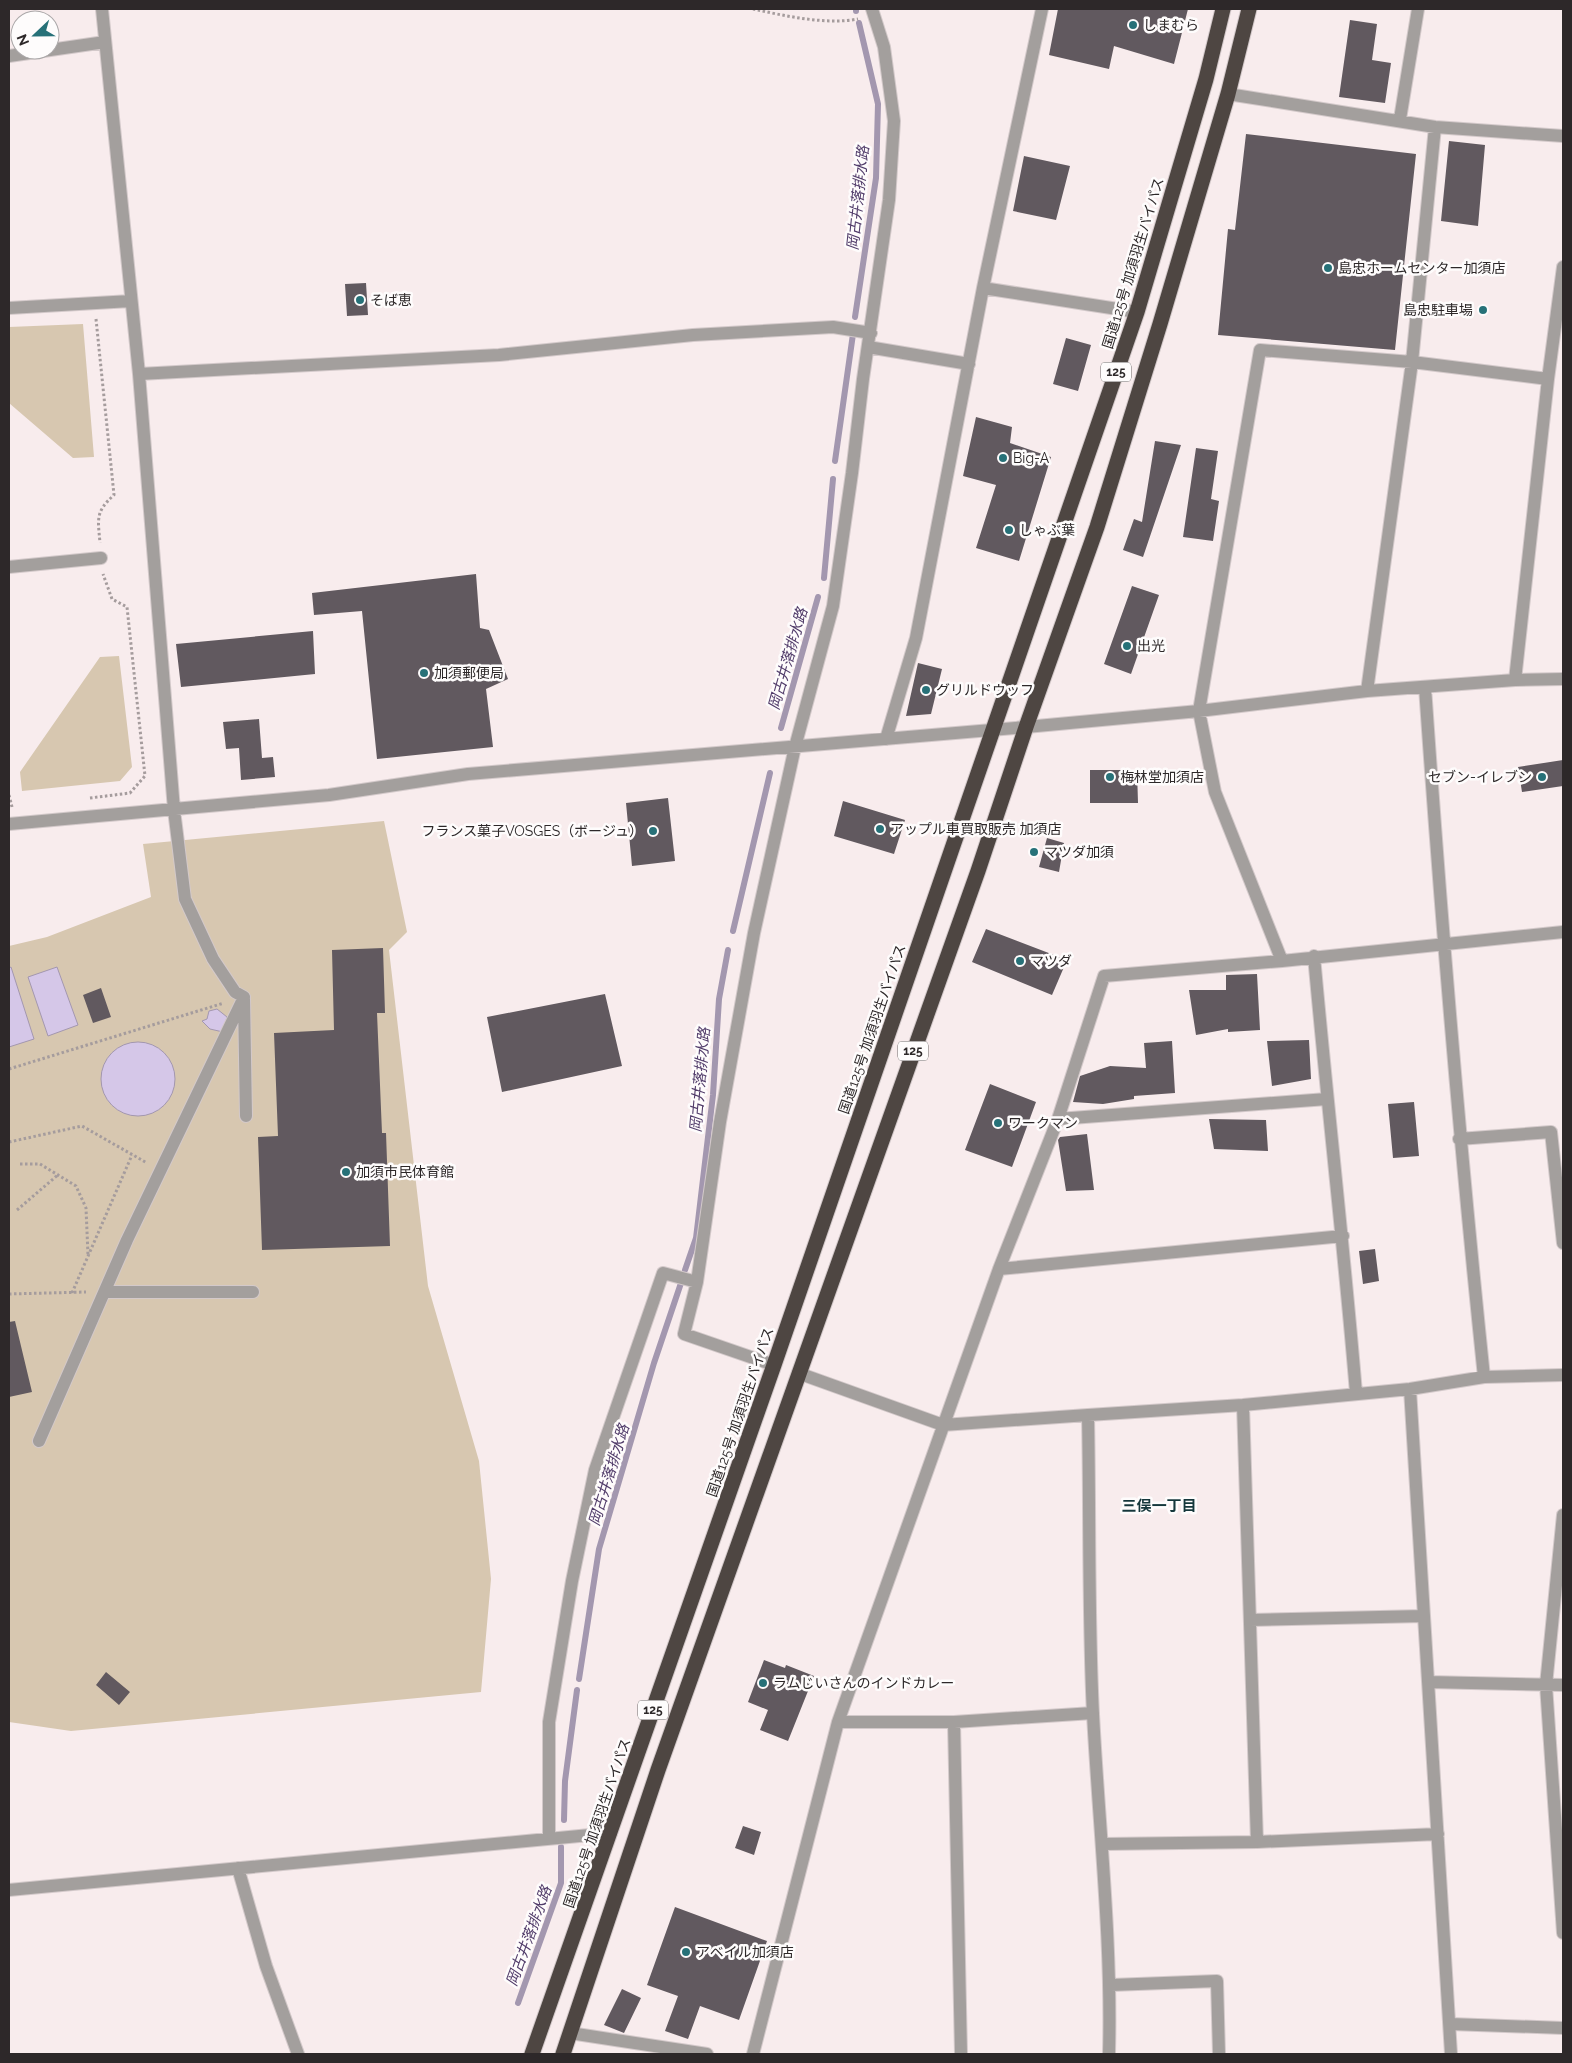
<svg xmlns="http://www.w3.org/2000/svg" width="1572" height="2063" font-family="Raleway,'Noto Sans JP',sans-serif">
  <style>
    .green { fill: #d7c7b0 }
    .water { fill: #d5c7e8; stroke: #a397af }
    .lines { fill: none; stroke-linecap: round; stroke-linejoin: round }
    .stream { stroke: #a397af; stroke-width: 6 }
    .building { fill: #61595f }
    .minor-casing { stroke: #d3c9ca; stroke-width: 14 }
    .highway-casing { stroke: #d3c9ca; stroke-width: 17 }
    .path { stroke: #a59c9d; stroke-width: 3; stroke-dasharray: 2.5 2.5; stroke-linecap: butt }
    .minor { stroke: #a39f9d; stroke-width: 12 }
    .highway { stroke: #4e4642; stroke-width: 15 }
    .poi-dot { fill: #277178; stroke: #fefcfc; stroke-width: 2 }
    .labels { text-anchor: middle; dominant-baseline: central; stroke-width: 5; stroke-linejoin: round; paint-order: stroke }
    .shield { fill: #fefcfc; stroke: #6c6868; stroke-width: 1 }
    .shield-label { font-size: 12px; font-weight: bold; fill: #2d2829 }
    .poi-label { font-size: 14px; fill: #2d2829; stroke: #fefcfc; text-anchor: start }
    .street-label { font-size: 14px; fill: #2d2829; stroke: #fefcfc }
    .water-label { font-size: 15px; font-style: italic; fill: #513c6a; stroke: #fefcfc }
    .neighbourhood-label { font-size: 15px; font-weight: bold; fill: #15373b; stroke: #fefcfc }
  </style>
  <rect width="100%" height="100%" fill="#f8eced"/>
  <!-- green -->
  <path class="green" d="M83 324 94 457 73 458 9 403V327Z
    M119 656 132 767 120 781 22 791 20 772 100 657Z
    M384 821 407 932 389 950 428 1286 479 1461 491 1579 481 1692 71 1731 9 1722V946L47 937 151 897 143 844Z"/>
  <!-- water -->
  <path class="water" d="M11 967 34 1039 9 1047V968Z
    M57 967 78 1025 48 1036 28 977Z
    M217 1009 227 1017 223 1032 210 1029 202 1021 207 1019 209 1011Z
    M101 1079a37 37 0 1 1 74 0a37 37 0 1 1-74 0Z"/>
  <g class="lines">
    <!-- stream -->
    <path class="stream" d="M856 9V11
      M855 317 876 178 878 104 859 23
      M835 461 853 334
      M824 578 833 479
      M781 728 818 597
      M733 931 770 773
      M685 1270 696 1238 713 1095 719 999 728 950
      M579 1679 599 1549 654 1363 681 1283
      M564 1820 565 1781 577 1690
      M518 2003 561 1883V1847"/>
  </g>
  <!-- building -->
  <path class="building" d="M1058 9H1188L1174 64 1114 46 1109 69 1049 55Z
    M1350 20 1377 24 1372 60 1391 63 1385 103 1339 97Z
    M1246 134 1416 154 1395 350 1218 335 1228 229 1235 230Z
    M1449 141 1485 145 1478 226 1441 221Z
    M1024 156 1070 166 1056 220 1013 211Z
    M366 283 368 315 347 316 345 284Z
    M1066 338 1091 345 1078 391 1053 384Z
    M976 417 1012 427 1010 443 1051 457 1019 561 976 548 996 485 963 476Z
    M1155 441 1181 445 1143 557 1123 550 1134 519 1142 522Z
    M1196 448 1218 451 1211 499 1219 501 1213 541 1183 537Z
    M476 574 480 628 489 630 508 679 486 689 493 747 377 759 362 611 314 615 312 593Z
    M1132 586 1159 595 1131 674 1104 664Z
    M313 631 315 674 181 687 176 644Z
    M918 663 942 669 931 714 906 716Z
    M259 719 262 758 273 757 275 777 241 780 239 748 226 749 223 722Z
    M1563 760V786L1522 792 1518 767Z
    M1090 770H1137L1138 803H1090Z
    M668 798 675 861 632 866 626 803Z
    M843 801 905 820 894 854 834 836Z
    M1047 838 1064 843 1059 872 1039 867Z
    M986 929 1067 960 1052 995 972 962Z
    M383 948 385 1013H377L382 1133H386L390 1246 262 1250 258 1137 278 1136 274 1033 334 1030 332 950Z
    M1257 974 1260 1030 1228 1032V1029L1196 1035 1189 990H1226V975Z
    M101 988 111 1017 93 1023 83 995Z
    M605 994 622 1066 502 1092 487 1017Z
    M1309 1040 1311 1079 1272 1086 1267 1041Z
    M1172 1041 1175 1093 1134 1096V1099L1103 1104 1073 1102 1080 1076 1110 1066 1146 1068 1144 1043Z
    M990 1084 1036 1102 1012 1167 965 1150Z
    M1414 1102 1419 1156 1393 1158 1388 1104Z
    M1209 1119 1266 1120 1268 1151 1214 1149Z
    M1087 1134 1094 1190 1066 1191 1058 1140 1060 1137Z
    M1375 1249 1379 1281 1363 1284 1359 1251Z
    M15 1321 32 1392 9 1397V1322Z
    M764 1660 785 1668 786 1665 814 1676 788 1741 760 1730 768 1710 748 1702Z
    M106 1672 130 1692 119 1705 96 1685Z
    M743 1826 761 1832 754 1855 735 1848Z
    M675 1907 767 1941 739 2020 700 2006 688 2039 665 2031 678 1996 647 1985Z
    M622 1989 641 1998 624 2033 604 2025Z"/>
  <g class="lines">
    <!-- minor casing -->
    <g class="minor-casing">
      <path id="minor" d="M9 56 105 42
        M1228 94 1435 127 1563 136
        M1400 119 1418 9
        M983 288 1137 312
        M9 308 131 301
        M868 347 969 364
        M139 374 499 355 693 335 833 327 871 333
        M9 567 101 558
        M1515 680 1548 379 1563 267
        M1425 687C1441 918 1460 1147 1484 1377
        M1367 691 1412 362 1435 127
        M886 739 916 638 983 288 1042 9
        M9 824 329 795 468 774 1026 727 1199 711 1367 691 1515 680 1563 679
        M1314 956C1327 1102 1344 1247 1356 1393
        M1282 961 1215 792 1199 711 1260 350 1412 362 1548 379
        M244 999 246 1116
        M1058 1119 1327 1099
        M1459 1139 1551 1132 1563 1243
        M999 1269 1343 1236
        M105 1292H253
        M774 1365 684 1334 697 1282 720 1122 754 933 795 747 833 606 852 473 863 379 889 200 894 121 884 47 872 9
        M798 1373 943 1425 1088 1415
        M1410 1389 1451 2054
        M1243 1405 1257 1842
        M39 1441 127 1240 244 997 235 992 213 959 185 899 174 810 139 374 102 9
        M1563 1515 1546 1685 1563 1933
        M1250 1620 1424 1616
        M1428 1682 1563 1685
        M838 1722H954L1093 1713
        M954 1722 961 2054
        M549 1838V1722L572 1581 595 1470 663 1273 697 1282
        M1103 1844 1257 1842 1438 1834
        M238 1868 266 1966 298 2054
        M9 1890 611 1833
        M1111 1985 1217 1981 1219 2054
        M1450 2024 1563 2028
        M570 2033 707 2054
        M753 2054 838 1722 999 1269 1058 1119 1104 976 1282 961 1563 932
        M1109 2054C1112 1940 1099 1828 1093 1714 1088 1615 1090 1515 1088 1415L1243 1405 1410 1389 1484 1377 1563 1375"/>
    </g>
    <!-- highway casing -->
    <g class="highway-casing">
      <path id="highway" d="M532 2054 774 1365 1137 312 1206 79 1223 9
        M563 2054 658 1770 978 871 1026 727 1097 527 1160 324 1228 94 1249 9"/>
    </g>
    <!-- path -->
    <path class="path" d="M753 9C786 16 825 25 858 19
      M96 319 114 495C95 512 98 519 100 543
      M9 795 12 807
      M90 798 130 793 145 776 127 607 112 599 103 574
      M9 1069 224 1003
      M9 1142 82 1126 147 1163
      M20 1164H40L76 1186 86 1208 88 1255
      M17 1210 59 1174
      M72 1293 132 1155
      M9 1294 86 1292"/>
    <!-- minor -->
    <use href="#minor" class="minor"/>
    <!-- highway -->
    <use href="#highway" class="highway"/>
  </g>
  <!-- markers -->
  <g class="poi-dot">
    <circle cx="1133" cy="25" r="5"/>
    <circle cx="1328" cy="268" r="5"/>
    <circle cx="360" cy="300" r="5"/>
    <circle cx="1483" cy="310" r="5"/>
    <circle cx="1003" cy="458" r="5"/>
    <circle cx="1009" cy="530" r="5"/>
    <circle cx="1127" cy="646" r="5"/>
    <circle cx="424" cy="673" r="5"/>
    <circle cx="926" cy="690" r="5"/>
    <circle cx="1110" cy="777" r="5"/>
    <circle cx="1542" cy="777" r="5"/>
    <circle cx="880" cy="829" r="5"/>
    <circle cx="653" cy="831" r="5"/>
    <circle cx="1034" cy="852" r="5"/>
    <circle cx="1020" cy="961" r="5"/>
    <circle cx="998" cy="1123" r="5"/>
    <circle cx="346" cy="1172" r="5"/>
    <circle cx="763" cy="1683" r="5"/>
    <circle cx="686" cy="1952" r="5"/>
  </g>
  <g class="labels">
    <!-- shield labels -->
    <g class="shield">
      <rect x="1101" y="362.5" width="30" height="19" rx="4"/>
      <rect x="898" y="1041.5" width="30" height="19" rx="4"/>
      <rect x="638" y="1700.5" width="30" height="19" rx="4"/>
    </g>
    <g class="shield-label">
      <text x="1116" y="372">125</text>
      <text x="913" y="1051">125</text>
      <text x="653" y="1710">125</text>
    </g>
    <!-- poi labels -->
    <g class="poi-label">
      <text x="1143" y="25">しまむら</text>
      <text x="1338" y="268">島忠ホームセンター加須店</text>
      <text x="370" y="300">そば恵</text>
      <text x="1473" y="310" text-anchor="end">島忠駐車場</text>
      <text x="1013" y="458">Big-A</text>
      <text x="1019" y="530">しゃぶ葉</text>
      <text x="1137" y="646">出光</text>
      <text x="434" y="673">加須郵便局</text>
      <text x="936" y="690">グリルドウッフ</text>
      <text x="1120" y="777">梅林堂加須店</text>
      <text x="1532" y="777" text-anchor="end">セブン-イレブン</text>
      <text x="890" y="829">アップル車買取販売 加須店</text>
      <text x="643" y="831" text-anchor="end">フランス菓子VOSGES（ボージュ）</text>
      <text x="1044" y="852">マツダ加須</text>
      <text x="1030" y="961">マツダ</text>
      <text x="1008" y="1123">ワークマン</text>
      <text x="356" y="1172">加須市民体育館</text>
      <text x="773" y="1683">ラムじいさんのインドカレー</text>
      <text x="696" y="1952">アベイル加須店</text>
    </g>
    <!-- street labels -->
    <g class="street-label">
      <text transform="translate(1133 263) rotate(-73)">国道125号 加須羽生バイパス</text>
      <text transform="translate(872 1029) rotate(-71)">国道125号 加須羽生バイパス</text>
      <text transform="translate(740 1412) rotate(-71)">国道125号 加須羽生バイパス</text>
      <text transform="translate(597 1823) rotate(-71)">国道125号 加須羽生バイパス</text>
    </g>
    <!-- water labels -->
    <g class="water-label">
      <text transform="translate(858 198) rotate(-84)">岡古井落排水路</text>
      <text transform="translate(788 659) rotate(-74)">岡古井落排水路</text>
      <text transform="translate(700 1080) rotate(-85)">岡古井落排水路</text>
      <text transform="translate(609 1475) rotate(-73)">岡古井落排水路</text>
      <text transform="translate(529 1936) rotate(-70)">岡古井落排水路</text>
    </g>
    <!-- neighbourhood labels -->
    <g class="neighbourhood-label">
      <text x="1159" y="1506">三俣一丁目</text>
    </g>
  </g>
  <!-- border -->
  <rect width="1572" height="2063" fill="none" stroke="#2d2829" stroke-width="20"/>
  <!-- north arrow -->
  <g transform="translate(35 35) rotate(248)"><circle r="24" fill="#fefcfc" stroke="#aaa7a8"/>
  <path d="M0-4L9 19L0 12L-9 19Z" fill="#277178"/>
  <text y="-8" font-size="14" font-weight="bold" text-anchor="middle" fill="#2d2829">N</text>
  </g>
</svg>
